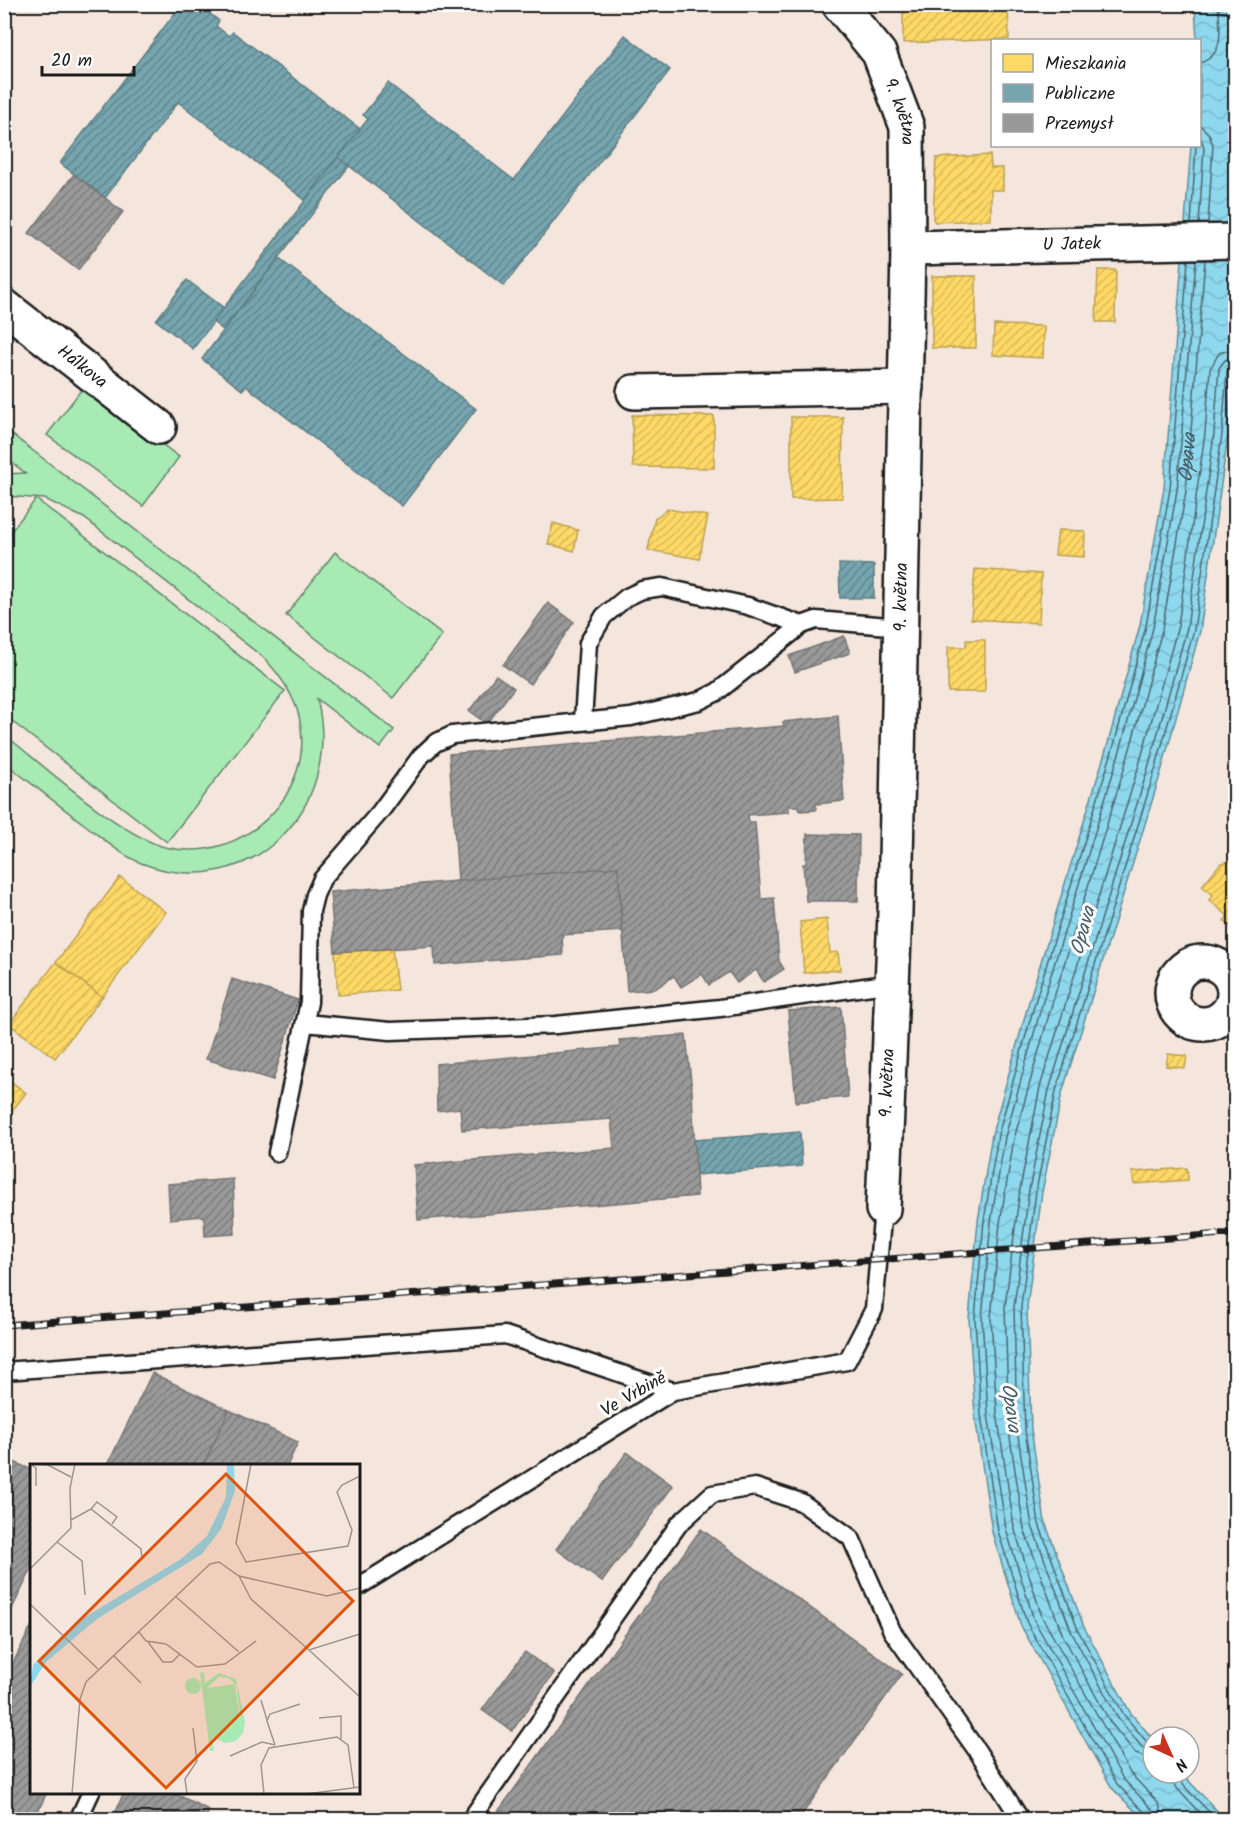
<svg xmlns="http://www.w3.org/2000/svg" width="1240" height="1824" font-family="Kalam,sans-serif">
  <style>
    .garden { fill: #a7eab4; stroke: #628368; stroke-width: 1.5 }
    .water { fill: url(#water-waves); stroke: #608d9a; stroke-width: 1.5 }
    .homes { fill: url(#homes-hatch); stroke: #bba050; stroke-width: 1.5 }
    .public { fill: url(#public-hatch); stroke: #5b7c83; stroke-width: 1.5 }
    .industry { fill: url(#industry-hatch); stroke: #747474; stroke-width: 1.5 }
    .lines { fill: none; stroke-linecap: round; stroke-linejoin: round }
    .shore { stroke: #4a6770; stroke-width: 1.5 }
    .lane-casing { stroke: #1c1c1c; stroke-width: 21 }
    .street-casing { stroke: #1c1c1c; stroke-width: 38 }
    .lane { stroke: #fff; stroke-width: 16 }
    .street { stroke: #fff; stroke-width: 33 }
    .rail-casing { stroke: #1c1c1c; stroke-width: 7 }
    .rail { stroke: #fff; stroke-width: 4.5; stroke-dasharray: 14; stroke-linecap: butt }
    .labels { text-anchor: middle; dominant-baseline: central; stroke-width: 6; stroke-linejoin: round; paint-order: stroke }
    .street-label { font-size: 18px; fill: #1c1c1c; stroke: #fff }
    .water-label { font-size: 20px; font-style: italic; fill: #445e66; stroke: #fff }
    .inset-road { fill: none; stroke: #9e958f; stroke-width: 1.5 }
    .view { fill: #de560d; fill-opacity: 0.15; stroke: #de560d; stroke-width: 3 }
    .inset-edge { fill: none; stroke: #1c1c1c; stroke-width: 3 }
  </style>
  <defs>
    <pattern id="water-waves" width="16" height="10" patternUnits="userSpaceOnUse" patternTransform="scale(1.5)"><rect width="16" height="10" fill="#8ed8ee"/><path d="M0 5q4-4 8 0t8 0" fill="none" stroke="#7ab9cc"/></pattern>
    <pattern id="homes-hatch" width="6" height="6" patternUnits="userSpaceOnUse" patternTransform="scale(1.5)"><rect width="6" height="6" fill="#ffd966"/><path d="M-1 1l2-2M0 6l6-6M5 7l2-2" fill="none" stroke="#daba58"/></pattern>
    <pattern id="public-hatch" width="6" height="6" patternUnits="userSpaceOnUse" patternTransform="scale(1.5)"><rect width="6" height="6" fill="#76a5af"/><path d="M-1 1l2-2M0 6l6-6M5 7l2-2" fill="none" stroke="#60868e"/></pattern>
    <pattern id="industry-hatch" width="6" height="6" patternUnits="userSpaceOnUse" patternTransform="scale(1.5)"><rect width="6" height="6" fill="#999"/><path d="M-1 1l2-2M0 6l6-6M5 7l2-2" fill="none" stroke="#7c7c7c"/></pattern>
  </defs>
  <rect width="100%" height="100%" fill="#f4e6dc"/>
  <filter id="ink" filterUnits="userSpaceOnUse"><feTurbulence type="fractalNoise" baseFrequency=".0167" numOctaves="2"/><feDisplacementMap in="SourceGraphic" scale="12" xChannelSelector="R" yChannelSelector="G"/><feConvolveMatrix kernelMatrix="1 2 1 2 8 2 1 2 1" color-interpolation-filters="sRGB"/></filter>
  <g filter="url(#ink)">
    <!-- garden -->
    <path class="garden" d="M84 386 179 457 143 506 47 435Z
      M5 429 394 730 380 748 317 699C345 809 249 905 141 863 119 854 102 838 84 824 57 804 31 783 5 763V735C43 765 125 840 169 848 245 863 317 793 299 716 293 693 280 675 264 658L84 518 45 499 5 496V474L25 473 5 457Z
      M36 499 285 691 167 842 5 716V539Z
      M335 552 442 635 393 698 286 615Z"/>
    <!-- water -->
    <path class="water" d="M1195 5H1235V331L1228 435 1200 631 1161 772 1062 1093 1042 1192 1027 1307 1031 1429 1045 1522 1084 1627 1130 1712 1153 1739V1773H1181L1225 1819H1143L1112 1788 1021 1626 992 1532 975 1416 969 1318 978 1221 992 1134 1030 998 1108 743 1140 625 1164 488 1191 146H1200V40H1197Z"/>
    <!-- homes -->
    <path class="homes" d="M903 4H1008L1009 39 903 43Z
      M990 155 991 168H1003V190H991V220L935 222 933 219 936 158Z
      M1098 270H1116L1115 322H1096Z
      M932 276H976V348H932Z
      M994 325 1044 326 1043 358 993 355Z
      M632 415 714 416V468L633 467Z
      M791 417H843L842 498 791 499Z
      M668 509 708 516 699 559 648 550 655 518Z
      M553 523 578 530 574 551 548 544Z
      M1058 530 1085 531 1084 557 1055 555Z
      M975 569 1041 574 1039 623 971 619Z
      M966 640H985V692H948V647H966Z
      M1236 860V931L1224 921 1228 916 1209 900 1213 895 1202 886 1221 863Z
      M120 877 166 912 102 997 56 962Z
      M827 919 830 953 838 952 840 970 804 973 800 922Z
      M392 949 397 990 338 995 335 952Z
      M56 962 102 997 55 1058 9 1024Z
      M1168 1054 1187 1056 1185 1068 1166 1066Z
      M4 1076 26 1093 4 1121Z
      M1187 1168 1188 1180 1134 1184 1132 1172Z"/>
    <!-- public -->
    <path class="public" d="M182 4H198L219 21 216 26 229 36 233 32 360 129 305 200 178 102 105 198 60 163Z
      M625 35 670 70 504 286 338 157 368 119 363 115 388 83 514 180Z
      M338 157 349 166 223 330 213 322Z
      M278 258 476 409 402 506 246 386 242 390 202 359Z
      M187 280 224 308 193 349 156 320Z
      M839 564 874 565V598H840Z
      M800 1132 802 1166 696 1175 694 1140Z"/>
    <!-- industry -->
    <path class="industry" d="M74 174 123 212 78 270 29 233Z
      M548 603 574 622 530 684 503 665Z
      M844 636 850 653 795 672 789 656Z
      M496 675 514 688 487 724 469 711Z
      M838 716 844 801 816 804V810L800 811 799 806H789V812L748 815 749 822H755L761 899 774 898 779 961 784 969 764 982 756 970 737 983 729 972 709 985 702 974 681 987 674 976 655 989 627 991 618 867 458 881 449 754 784 726 783 722Z
      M807 834 859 835 858 901H806L803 864H806Z
      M618 867 622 931 562 935 563 955 435 965 434 946 335 952 330 892Z
      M232 979 298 1000 273 1080 206 1059Z
      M841 1007 848 1097 796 1102 788 1011Z
      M686 1035 692 1091 697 1196 418 1220 414 1165 614 1148 611 1119 462 1130 460 1108 437 1111 436 1064 620 1047 619 1040Z
      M233 1179 235 1234 205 1236 204 1216 170 1219 168 1184Z
      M152 1373 229 1410 203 1466H107Z
      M229 1410 298 1442 287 1466H203Z
      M627 1452 673 1486 602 1582 556 1549Z
      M5 1458 32 1470V1568L4 1625Z
      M701 1529 902 1674 798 1820H492Z
      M32 1625V1792H47L34 1820H4V1681Z
      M525 1652 554 1673 512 1731 482 1710Z
      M124 1792H172L209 1810 205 1820H112Z"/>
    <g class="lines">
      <!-- shore -->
      <g class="shore">
        <path d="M1200 63C1226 55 1220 26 1218 4"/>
        <path d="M1200 125 1209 134 1213 145 1208 224"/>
        <path d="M1191 224 1196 146"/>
        <path d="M1199 224 1204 147 1200 136"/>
        <path d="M1153 1743 1146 1741 1124 1715 1078 1630 1039 1524 1025 1430 1021 1306 1036 1191 1056 1091 1155 770 1194 630 1222 434 1227 371 1229 366 1236 364"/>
        <path d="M1153 1751 1142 1747 1119 1720 1072 1633 1032 1526 1017 1430 1014 1307 1029 1190 1049 1090 1148 768 1187 628 1214 434 1219 368 1225 360 1236 357"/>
        <path d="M1153 1760 1136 1754 1110 1722 1063 1636 1024 1529 1009 1431 1005 1307 1020 1189 1040 1087 1139 765 1178 626 1205 433 1210 369 1219 353 1236 348"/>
        <path d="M1170 1773 1173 1784 1206 1820"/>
        <path d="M1177 1773 1184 1786 1217 1820"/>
        <path d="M1147 1820 1145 1813 1117 1784 1027 1623 998 1531 981 1415 975 1318 984 1221 998 1135 1036 999 1114 745 1146 626 1170 489 1188 260"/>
        <path d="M1154 1820 1152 1809 1123 1779 1034 1620 1006 1529 988 1414 982 1318 991 1222 1005 1137 1043 1001 1121 747 1153 628 1177 490 1196 260"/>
        <path id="s1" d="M1163 1820 1159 1804 1130 1773 1042 1617 1014 1527 997 1413 991 1318 1000 1223 1014 1139 1052 1004 1130 749 1162 630 1186 491 1205 260"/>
      </g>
      <!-- lane casing -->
      <g class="lane-casing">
        <path id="lane" d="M583 721 588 643 604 616 627 597 642 590 662 587 748 606 802 625
          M305 1023 390 1031 556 1025 720 1008 892 983
          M277 1153 309 1002 311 911 315 895 322 879 380 812 421 756 435 743 452 735 631 717 699 701 717 692 802 625 816 620 901 627
          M4 1371 505 1335 673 1391
          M358 1587 673 1391 847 1361 874 1309 883 1209
          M78 1820 91 1792
          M470 1820 679 1524 712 1494 755 1487 801 1502 851 1538 892 1631 978 1752 1021 1820"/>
      </g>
      <!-- street casing -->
      <g class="street-casing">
        <g id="street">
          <path id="s2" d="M839 4 879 53 907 127 908 248 895 912 883 1209"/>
          <path id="s3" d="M908 248 1236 241"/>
          <path id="s4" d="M4 306 159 427"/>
          <path d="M634 392 906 387"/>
          <circle cx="1203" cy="993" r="31"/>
        </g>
      </g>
      <!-- lane -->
      <use href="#lane" class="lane"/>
      <!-- street -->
      <use href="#street" class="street"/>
      <!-- rail casing -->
      <g class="rail-casing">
        <path id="rail" d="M4 1325 1236 1233"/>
      </g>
      <!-- rail -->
      <use href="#rail" class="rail"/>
    </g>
  </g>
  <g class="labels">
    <!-- street labels -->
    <g class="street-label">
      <text stroke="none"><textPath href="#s2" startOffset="126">9. května</textPath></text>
      <text stroke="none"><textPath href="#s3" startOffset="164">U Jatek</textPath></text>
      <text stroke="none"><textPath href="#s4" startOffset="99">Hálkova</textPath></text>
      <text transform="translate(902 597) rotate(-89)">9. května</text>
      <text transform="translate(888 1083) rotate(-88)">9. května</text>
      <text transform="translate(634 1395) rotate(-30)">Ve Vrbině</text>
    </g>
    <!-- water labels -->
    <g class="water-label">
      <text stroke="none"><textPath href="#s1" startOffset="1428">Opava</textPath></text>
      <text transform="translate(1084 931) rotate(-75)">Opava</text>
      <text transform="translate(1010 1408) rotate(82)">Opava</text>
    </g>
  </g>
  <!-- overview -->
  <g transform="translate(30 1464)">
    <rect width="330" height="330" fill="#f4e6dc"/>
    <path d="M174 208 175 219 189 209 206 215 215 258 213 269 206 277 195 279 182 273 184 287H180L170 209ZM189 213 199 214 207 222 211 265 205 220 177 224ZM155 222a8 8 0 1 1 16 0a8 8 0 1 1-16 0Z" fill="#a7eab4" fill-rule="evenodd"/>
    <path d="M197 0H204L205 27 191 65 172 90 67 155 16 198 0 223 3 201 55 153 151 95 177 72 196 33Z" fill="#8ed8ee"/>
    <path class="inset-road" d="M0 0 6 4V22M16 0 41 13M221 0 206 79 216 98 318 82 322 66 307 28 312 21 330 12M61 45 67 38 87 53 82 60M41 56 61 45 111 85 112 95M27 78 52 97 55 131M0 105 41 64 40 24 45 0M209 112 221 135 279 186 330 170M145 132 209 188M0 140 68 205M108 167 116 177 136 180 167 203 195 200 226 177M118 178 133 198H142L150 190M279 186 330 233M83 191 111 219M231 236 237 256M289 254 311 252V275M245 281 237 257 240 250 270 240M200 292 232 278 245 281M42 330 50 235 56 218 180 100 189 98 209 112 297 132 330 124M157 330 155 315 167 297 163 264M234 330 231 301 239 284 307 273 318 281 324 324M276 330 330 323"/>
    <path class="view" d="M196 10 323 137 136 324 9 197Z"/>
    <rect width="330" height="330" class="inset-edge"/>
  </g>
  <!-- margin -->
  <rect width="1240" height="1824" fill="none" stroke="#fff" stroke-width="24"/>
  <rect x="12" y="12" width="1216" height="1800" fill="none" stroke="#1c1c1c" stroke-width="2" filter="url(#ink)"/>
  <!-- legend -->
  <rect x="991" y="39" width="210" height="108" fill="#ffffff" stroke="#a4a4a4" stroke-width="1.5"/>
  <rect x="1003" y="54" width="30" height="18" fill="#ffd966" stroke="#a4a4a4" stroke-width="1.5"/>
  <text x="1045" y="69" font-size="18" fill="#1c1c1c">Mieszkania</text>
  <rect x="1003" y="84" width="30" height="18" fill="#76a5af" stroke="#a4a4a4" stroke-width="1.5"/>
  <text x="1045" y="99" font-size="18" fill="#1c1c1c">Publiczne</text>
  <rect x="1003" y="114" width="30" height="18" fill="#999999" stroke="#a4a4a4" stroke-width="1.5"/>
  <text x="1045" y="129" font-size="18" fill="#1c1c1c">Przemysł</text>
  <!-- north arrow -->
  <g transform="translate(1171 1755) rotate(135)"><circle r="28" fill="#ffffff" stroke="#a4a4a4" stroke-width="1.5"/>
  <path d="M0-4.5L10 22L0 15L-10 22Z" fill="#c8321e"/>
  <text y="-9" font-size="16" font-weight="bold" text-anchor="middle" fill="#1c1c1c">N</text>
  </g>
  <!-- scale -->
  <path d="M42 66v9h92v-9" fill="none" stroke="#1c1c1c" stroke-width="3"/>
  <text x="51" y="66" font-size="18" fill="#1c1c1c" stroke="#ffffff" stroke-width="4.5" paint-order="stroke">20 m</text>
</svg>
